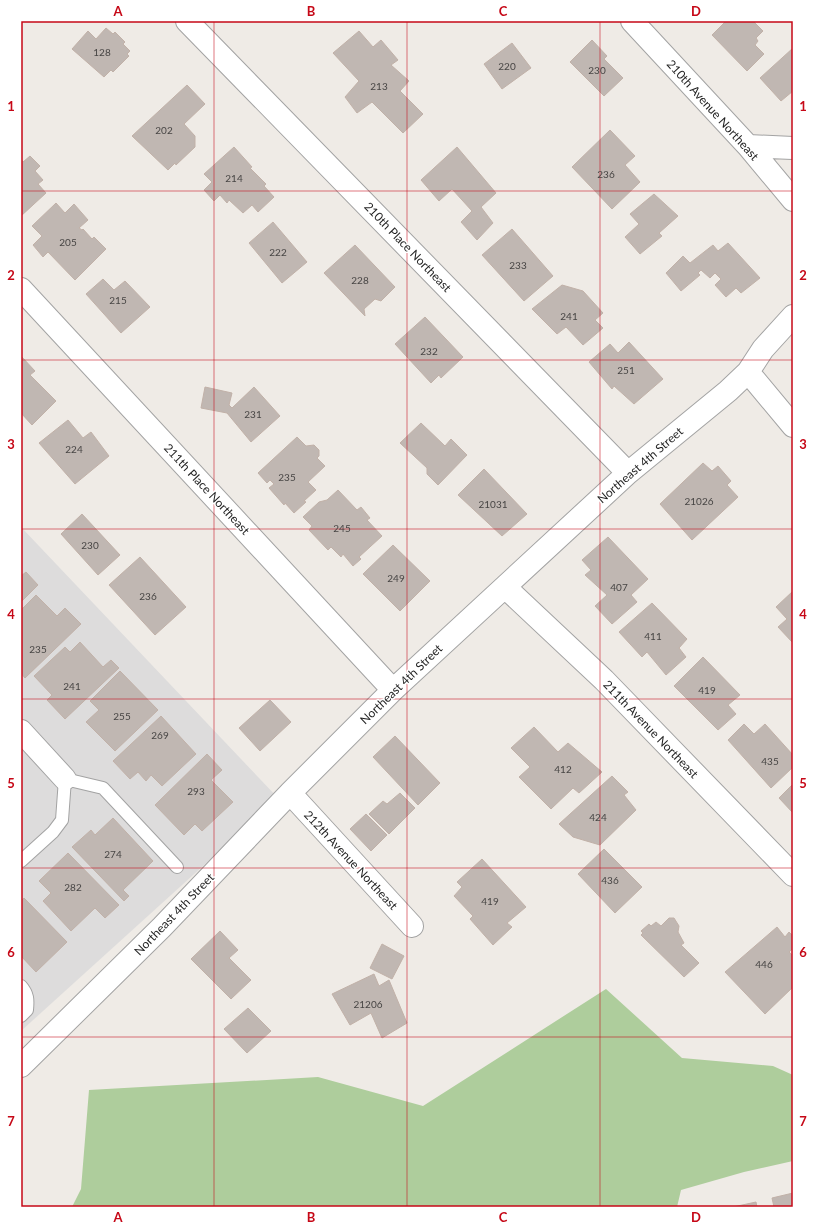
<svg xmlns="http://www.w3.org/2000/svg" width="814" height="1228" font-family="Lato,sans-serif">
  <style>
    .residential { fill: #dddcdc }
    .forest { fill: #aecd9c }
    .building { fill: #c0b7b2; stroke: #c1b1a8 }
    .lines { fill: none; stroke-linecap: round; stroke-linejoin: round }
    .service-casing { stroke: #a3a3a3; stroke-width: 14 }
    .minor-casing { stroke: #a3a3a3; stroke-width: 24 }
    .service { stroke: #fff; stroke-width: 12 }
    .minor { stroke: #fff; stroke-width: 22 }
    .grid { fill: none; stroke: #c60817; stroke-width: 1; stroke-opacity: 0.55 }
    .labels { text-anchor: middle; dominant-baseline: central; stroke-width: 3; stroke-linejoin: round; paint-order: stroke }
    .number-label { font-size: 10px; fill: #474544 }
    .street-label { font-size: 12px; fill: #1f1f1f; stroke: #fff }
    .neatline { fill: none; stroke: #c60817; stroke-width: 1.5 }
    .grid-label { font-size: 13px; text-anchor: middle; font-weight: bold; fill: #c60817 }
  </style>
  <rect width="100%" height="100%" fill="#efebe6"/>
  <!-- residential -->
  <path class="residential" d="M21 527 278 798 21 1031Z"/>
  <!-- forest -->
  <path class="forest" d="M606 989 682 1058 773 1066 793 1075V1161L744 1172 681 1190 677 1207H72L81 1189 89 1090 318 1077 423 1106Z"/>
  <!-- building -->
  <path class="building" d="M726 21H753L763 31 756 38 758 41 755 45 764 54 747 71 712 35Z
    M106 28 113 34 115 32 125 42 123 44 130 51 127 54 129 56 113 72 111 70 104 77 72 49 88 31 96 39Z
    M359 31 373 47 381 40 398 60 391 65 409 81 400 91 423 114 403 133 372 102 357 113 345 97 359 81 333 53Z
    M592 40 607 56 604 59 623 78 604 96 570 62Z
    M512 43 531 68 502 89 484 64Z
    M793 48V91L781 101 760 78Z
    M187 85 205 104 184 124 195 136V147L176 165 175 163 168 170 132 136Z
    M610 130 635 156 625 165 640 182 612 209 572 167Z
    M234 147 252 167 250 168 266 184 264 186 274 197 258 212 252 205 243 213 229 200 227 203 220 195 214 201 204 190 212 182 204 174Z
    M457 147 496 193 481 207 493 223 477 240 461 222 472 211 452 189 439 201 421 180Z
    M30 156 40 166 35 171 43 180 38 184 46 193 21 216V159L23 162Z
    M654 194 678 216 659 233 662 236 640 254 625 237 639 224 630 214Z
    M56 203 65 213 74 204 88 220 79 228 82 230 83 229 92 239 94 237 106 249 75 280 48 252 43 257 33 245 42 236 32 226Z
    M273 222 307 262 282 283 249 243Z
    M512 229 553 276 524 301 482 255Z
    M728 243 760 278 741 293 736 288 726 297 715 285 721 279 715 273 710 278 701 270 698 273 700 275 681 291 666 273 683 256 690 263 713 245 718 251Z
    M355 245 395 287 381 301 375 299 364 309 365 316 324 273Z
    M103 279 114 290 125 281 150 307 121 333 86 294Z
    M562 285 583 291 603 313 595 320 603 328 583 345 566 327 557 334 532 309Z
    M425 317 463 357 441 378 439 375 431 383 395 344Z
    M629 342 663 379 634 404 614 386 612 389 589 362 610 344 618 353Z
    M21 356 35 371 30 375 56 401 32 425 21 413Z
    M205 387 232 393 229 405 232 408 254 387 280 416 251 442 227 413 201 408Z
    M68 420 83 438 91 432 109 456 75 484 39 443Z
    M421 423 445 446 451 439 467 455 438 485 427 474V468L400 443Z
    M297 437 306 446 314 445 319 450V456L317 458 325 466 308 482 316 490 304 501 306 502 294 513 285 503 284 505 269 488 274 484 270 480 267 483 258 473Z
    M703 463 712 471 718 466 731 481 727 485 738 497 692 540 660 504Z
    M484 469 527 514 502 536 458 495Z
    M338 490 357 510 361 507 370 518 367 520 382 536 359 557 361 559 353 566 343 554 341 557 331 547 328 550 309 530 312 526 303 517 319 502 327 500Z
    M82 514 120 555 98 575 61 534Z
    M608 537 648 579 631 595 637 602 612 624 595 606 607 595 585 575 591 570 582 560Z
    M393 545 430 581 400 611 363 574Z
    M140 557 186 607 155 635 109 585Z
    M26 572 38 585 21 602V576Z
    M793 591V643L778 627 787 619 776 607Z
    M36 595 57 616 65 608 81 624 25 678 21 673V610Z
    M652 603 687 639 679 648 686 657 666 675 647 652 642 657 619 632Z
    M80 642 103 667 111 660 119 668 65 719 47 700 52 695 34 676 65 647 70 652Z
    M703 657 740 695 728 705 736 714 718 730 674 686Z
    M120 671 158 710 115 751 86 722 99 710 90 701Z
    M270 700 291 722 260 751 239 728Z
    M161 716 196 754 162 786 151 775 146 781 138 772 130 779 113 761Z
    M744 724 754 734 765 724 793 755V767L771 788 728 740Z
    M534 727 558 752 568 743 602 772 579 793 573 788 551 809 519 777 530 767 511 748Z
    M395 736 440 783 418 805 373 757Z
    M207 754 222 770 211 780 233 802 202 831 195 824 184 835 155 805Z
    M612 776 628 792 624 795 636 810 600 845 573 837 559 824Z
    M793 784V813L779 798Z
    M400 793 415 808 389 834 369 814 383 801 387 804Z
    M366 814 387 835 371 851 350 829Z
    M113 818 153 861 123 890 129 896 124 901 72 847 91 830 95 835Z
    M604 849 642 887 615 913 578 874Z
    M68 853 119 905 105 918 95 908 71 931 43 901 51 893 39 881Z
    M482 859 526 907 507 923 512 927 493 945 470 919 473 916 454 896 462 887 457 882Z
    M24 898 67 942 36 972 21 956V901Z
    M669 918H674L679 926 678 932 684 943 681 945 699 963 684 977 641 935 643 933 641 931 649 924 651 926 656 922 661 926Z
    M777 927 785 937 789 932 793 936V948L789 952 793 956V987L765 1014 725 972Z
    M220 931 238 950 229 958 251 980 231 999 191 959Z
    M382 944 404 956 392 979 370 968Z
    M374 974 379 986 389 980 407 1023 382 1038 371 1013 350 1025 332 994Z
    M248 1008 271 1031 247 1053 224 1029Z
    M793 1193V1207H774L772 1198Z
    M756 1202 757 1207H733Z"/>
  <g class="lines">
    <!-- service casing -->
    <g class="service-casing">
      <path id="service" d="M21 861 53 832 62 820 65 779 103 788 177 867
        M21 986C28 994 28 1000 27 1010L21 1016"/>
    </g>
    <!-- minor casing -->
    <g class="minor-casing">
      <path id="minor" d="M187 21 628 473
        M632 21 748 146 793 200
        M748 146 793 148
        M21 289 393 690
        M748 372 793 426
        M505 587 604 680 793 875
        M21 731 65 779
        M290 793 412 926
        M21 1066 162 927 290 793 393 690 628 473 728 391 748 372 763 349 793 316"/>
    </g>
    <!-- service -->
    <use href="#service" class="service"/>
    <!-- minor -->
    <use href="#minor" class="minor"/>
  </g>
  <!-- grid -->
  <path class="grid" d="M214 21V1207M407 21V1207M600 21V1207M21 191H793M21 360H793M21 529H793M21 699H793M21 868H793M21 1037H793"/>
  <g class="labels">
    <!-- number labels -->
    <g class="number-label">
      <text x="102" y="52">128</text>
      <text x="507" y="66">220</text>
      <text x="597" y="70">230</text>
      <text x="379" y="86">213</text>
      <text x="164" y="130">202</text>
      <text x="606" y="174">236</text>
      <text x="234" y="178">214</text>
      <text x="68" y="242">205</text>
      <text x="278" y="252">222</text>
      <text x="518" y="265">233</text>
      <text x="360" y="280">228</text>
      <text x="118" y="300">215</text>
      <text x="569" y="316">241</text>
      <text x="429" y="351">232</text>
      <text x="626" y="370">251</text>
      <text x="253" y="414">231</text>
      <text x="74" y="449">224</text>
      <text x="287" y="477">235</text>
      <text x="699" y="501">21026</text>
      <text x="493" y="504">21031</text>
      <text x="342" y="528">245</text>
      <text x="90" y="545">230</text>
      <text x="396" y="578">249</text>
      <text x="619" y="587">407</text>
      <text x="148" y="596">236</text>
      <text x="653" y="636">411</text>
      <text x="38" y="649">235</text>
      <text x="72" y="686">241</text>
      <text x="707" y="690">419</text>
      <text x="122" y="716">255</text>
      <text x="160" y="735">269</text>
      <text x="770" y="761">435</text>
      <text x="563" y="769">412</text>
      <text x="196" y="791">293</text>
      <text x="598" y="817">424</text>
      <text x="113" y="854">274</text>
      <text x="610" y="880">436</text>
      <text x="73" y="887">282</text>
      <text x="490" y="901">419</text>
      <text x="764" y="964">446</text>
      <text x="368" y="1004">21206</text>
    </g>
    <!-- street labels -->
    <g class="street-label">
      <text transform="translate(713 110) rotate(48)">210th Avenue Northeast</text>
      <text transform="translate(408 247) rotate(46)">210th Place Northeast</text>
      <text transform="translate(640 465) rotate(-41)">Northeast 4th Street</text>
      <text transform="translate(207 489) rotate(47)">211th Place Northeast</text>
      <text transform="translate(401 684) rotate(-44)">Northeast 4th Street</text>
      <text transform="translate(651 729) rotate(46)">211th Avenue Northeast</text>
      <text transform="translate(351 860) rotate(47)">212th Avenue Northeast</text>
      <text transform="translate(174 914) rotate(-46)">Northeast 4th Street</text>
    </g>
  </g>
  <!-- border -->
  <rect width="814" height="1228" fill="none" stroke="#ffffff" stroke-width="44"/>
  <rect x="22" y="22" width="770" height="1184" class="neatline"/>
  <g class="grid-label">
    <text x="118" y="16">A</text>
    <text x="311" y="16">B</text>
    <text x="503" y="16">C</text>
    <text x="696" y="16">D</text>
    <text x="11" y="111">1</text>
    <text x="803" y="111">1</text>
    <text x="11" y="280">2</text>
    <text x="803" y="280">2</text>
    <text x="11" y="449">3</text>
    <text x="803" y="449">3</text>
    <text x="11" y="619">4</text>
    <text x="803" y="619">4</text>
    <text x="11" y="788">5</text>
    <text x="803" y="788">5</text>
    <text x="11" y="957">6</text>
    <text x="803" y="957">6</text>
    <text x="11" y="1126">7</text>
    <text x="803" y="1126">7</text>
    <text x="118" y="1222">A</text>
    <text x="311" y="1222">B</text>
    <text x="503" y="1222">C</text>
    <text x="696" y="1222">D</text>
  </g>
</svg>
